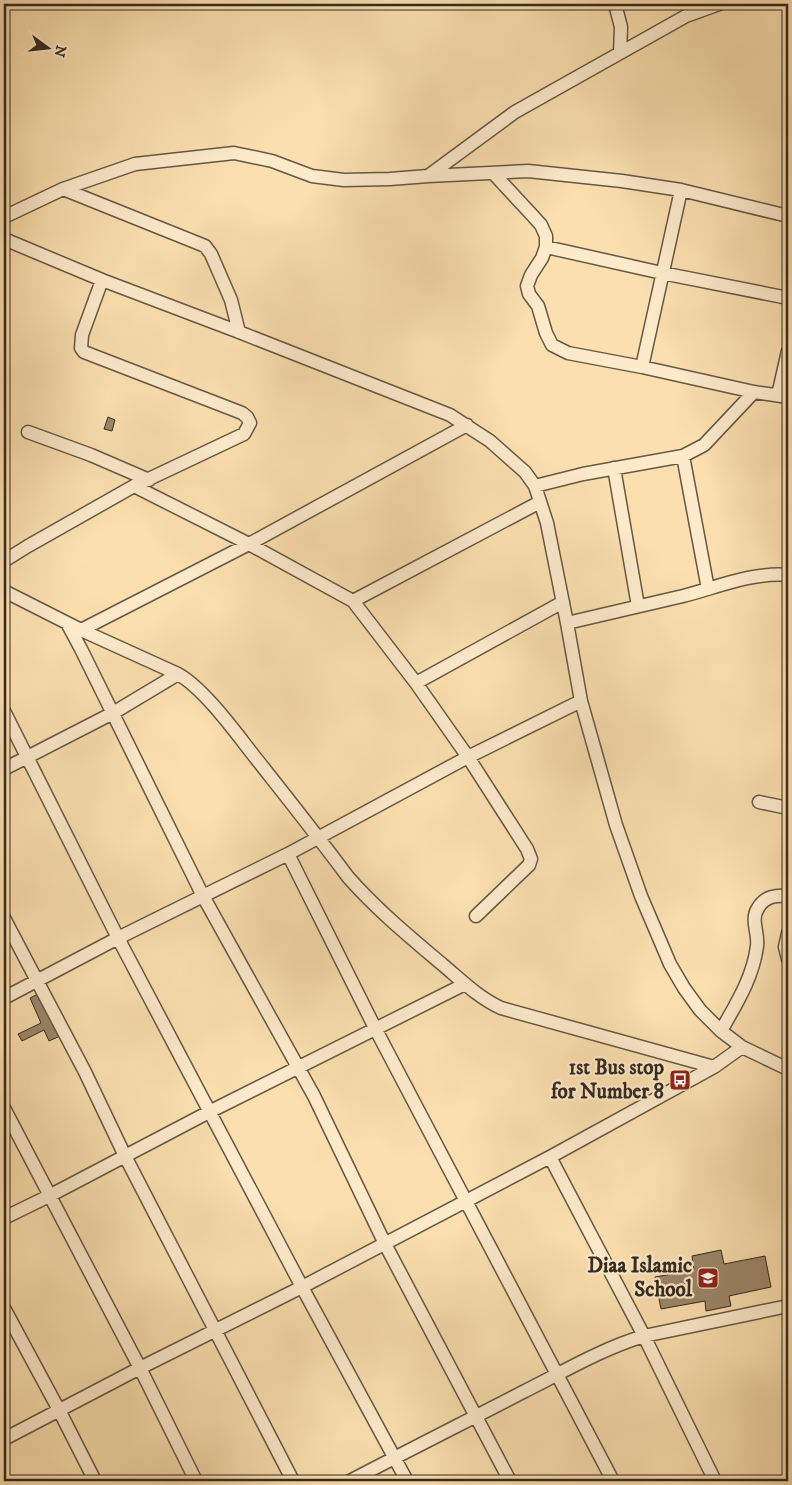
<svg xmlns="http://www.w3.org/2000/svg" width="792" height="1485" font-family="'IM FELL DW Pica',serif">
  <style>
    .building { fill: #9b886a; stroke: #342a20 }
    .lines { fill: none; stroke-linecap: round; stroke-linejoin: round }
    .minor-casing { stroke: #665744; stroke-width: 15 }
    .minor { stroke: #fceacb; stroke-width: 12 }
    .labels { text-anchor: middle; dominant-baseline: central; stroke-width: 4.5; stroke-linejoin: round; paint-order: stroke }
    .poi-label { font-size: 21px; font-weight: bold; fill: #342a20; stroke: #fceacb; text-anchor: end }
  </style>
  <rect width="100%" height="100%" fill="#fbdfaf"/>
  <filter id="stains"><feTurbulence type="fractalNoise" baseFrequency=".004" numOctaves="4"/><feColorMatrix values="0 0 0 0 .2 0 0 0 0 .09 0 0 0 0 .02 0 0 0 .5 -.17"/></filter>
  <radialGradient id="worn" r=".72"><stop offset=".6" stop-color="#630" stop-opacity="0"/><stop offset="1" stop-color="#630" stop-opacity=".3"/></radialGradient>
  <!-- building -->
  <path class="building" d="M108 417 115 420 112 431 104 429Z
    M40 993 60 1036 49 1041 44 1030 22 1041 18 1034 41 1023 30 998Z
    M721 1250 724 1264 765 1256 771 1287 729 1296 731 1306 706 1311 705 1301 661 1309 655 1277 694 1270 692 1256Z"/>
  <g class="lines">
    <!-- minor casing -->
    <g class="minor-casing">
      <path id="minor" d="M615 4 621 27 620 53
        M493 173 533 216 541 225 546 236V247L542 258 531 275 527 286 529 294 538 306 546 333 552 345 568 353 642 367 754 392 788 397
        M428 176 528 171 622 181 681 190 788 216
        M63 189 205 246 211 254 231 300 239 332
        M4 217 63 189 135 164 234 153 272 161 312 176 344 180 390 179 428 176 515 112 686 16 719 4
        M4 239 102 280 239 332 450 415 490 441 525 472 535 486 547 523 567 623 581 701 616 825 641 896 670 964 684 988 700 1010 721 1031 742 1047
        M546 247 662 273 788 298
        M642 367 681 190
        M778 395 788 351
        M28 432 91 455 149 480
        M683 456 708 589
        M614 468 638 606
        M134 486 249 544 353 601 416 683 468 757 527 849 531 859 529 865 476 916
        M535 486 583 474 683 456 704 445 754 392
        M4 561 28 546 134 486 244 434 250 423 247 417 242 413 84 352 81 348 82 335 102 280
        M4 591 81 630 178 674C203 688 233 729 251 752 284 794 317 835 348 877 377 910 410 937 443 965 462 981 479 998 501 1008L714 1067
        M353 601 540 502
        M67 623 81 649 203 896 314 1096 385 1244 510 1481
        M567 623C606 614 645 605 683 596 718 587 752 572 788 575
        M81 630 249 544 467 425
        M416 683 563 602
        M4 711 118 938 302 1287 407 1481
        M4 769 113 713 178 674
        M759 802 788 808
        M288 854 375 1028 613 1481
        M4 918 85 1072 125 1156 293 1481
        M788 933 785 947 788 959
        M4 998 118 938 288 854 468 757 581 701
        M721 1031C736 1004 753 978 757 946 759 933 750 920 758 908 765 896 776 895 788 896
        M4 1108 140 1368 196 1481
        M550 1157 644 1336 715 1481
        M4 1218 49 1196 209 1112 465 984
        M4 1308 59 1410 95 1481
        M4 1439 140 1368 302 1287 550 1157 714 1067 742 1047 788 1069
        M350 1481C407 1451 465 1422 523 1392 563 1372 601 1349 644 1336L788 1306"/>
    </g>
    <!-- minor -->
    <use href="#minor" class="minor"/>
  </g>
  <!-- icons -->
  <defs>
    <g id="bus-square" transform="scale(1.125)"><rect x="-9" y="-9" width="18" height="18" rx="4" fill="#8f2418" stroke="#fceacb"/><path d="M-5-6H5V4H4V6H2V4H-2V6H-4V4H-5ZM-3.5-4V0h7V-4ZM-3.5 1.2v1.5H-2V1.2ZM2 1.2v1.5H3.5V1.2Z" fill="#fff"/></g>
    <g id="school-square" transform="scale(1.125)"><rect x="-9" y="-9" width="18" height="18" rx="4" fill="#8f2418" stroke="#fceacb"/><path d="M0-5L7-2L0 1L-7-2ZM-4 1L0 2.5L4 1V4Q0 6-4 4Z" fill="#fff"/></g>
  </defs>
  <g fill-rule="evenodd">
    <use href="#bus-square" x="680" y="1080"/>
    <use href="#school-square" x="708" y="1278"/>
  </g>
  <g class="labels">
    <!-- poi labels -->
    <g class="poi-label">
      <text x="664" y="1068">1st Bus stop<tspan x="664" dy="24">for Number 8</tspan></text>
      <text x="692" y="1266">Diaa Islamic<tspan x="692" dy="24">School</tspan></text>
    </g>
  </g>
  <!-- margin -->
  <rect width="792" height="1485" fill="none" stroke="#fbdfaf" stroke-width="20"/>
  <rect x="5" y="5" width="782" height="1475" fill="none" stroke="#342a20" stroke-width="2.5"/>
  <rect x="10" y="10" width="772" height="1465" fill="none" stroke="#342a20"/>
  <!-- north arrow -->
  <g transform="translate(48 48) rotate(105)" stroke="#fceacb" stroke-width="4" paint-order="stroke">
  <path d="M0-4L9 19L0 12L-9 19Z" fill="#342a20"/>
  <text y="-8" font-size="14" font-weight="bold" text-anchor="middle" fill="#342a20">N</text>
  </g>
  <rect width="100%" height="100%" filter="url(#stains)"/>
  <rect width="100%" height="100%" fill="url(#worn)"/>
</svg>
